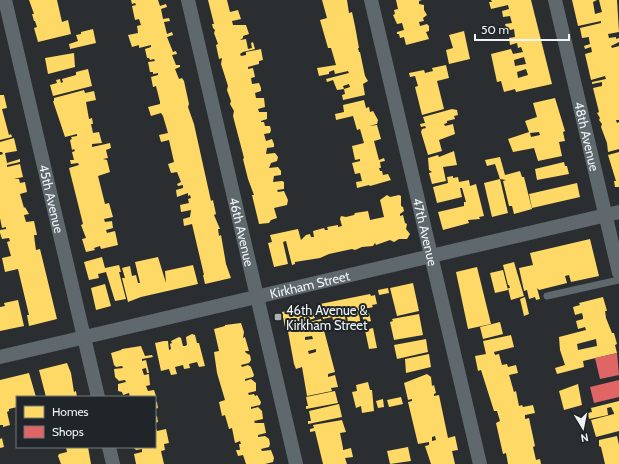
<svg xmlns="http://www.w3.org/2000/svg" width="619" height="464" font-family="Cabin,sans-serif">
  <style>
    .homes { fill: #ffd966; fill-rule: evenodd }
    .shops { fill: #e06666 }
    .lines { fill: none; stroke-linecap: round; stroke-linejoin: round }
    .service { stroke: #5e686d; stroke-width: 7 }
    .minor { stroke: #5e686d; stroke-width: 14 }
    .poi-dot { fill: #abafb1; stroke: #1f2528; stroke-width: 1.5 }
    .labels { text-anchor: middle; dominant-baseline: central; stroke-width: 4; stroke-linejoin: round; paint-order: stroke }
    .street-label { font-size: 13px; fill: #f0f4f7; stroke: #1f2528 }
    .poi-label { font-size: 13px; fill: #f0f4f7; stroke: #1f2528; text-anchor: start }
  </style>
  <rect width="100%" height="100%" fill="#2b2e30"/>
  <!-- homes -->
  <path class="homes" d="M29 0H57L62 22 68 20 71 34 38 42 34 28 37 27 35 21H34L32 14H34Z
    M131 0H158L160 6 166 4 167 7 161 9 163 19 169 18 170 21 164 22 167 34 172 32 173 35 167 37 173 52 176 51 177 54 172 55 176 65H180V67L175 69 179 79 182 78 184 81 189 104 188 107 194 124 211 201 213 200 216 214 214 215 220 229H218L219 236 221 235 226 264 231 278 205 284 203 275H204L192 224 184 226 183 219 190 217 191 210 181 212 180 205 189 203 188 199 191 198 190 195 188 196V193L177 197 176 190 183 188V185L178 186 177 184 181 182 177 172 171 173 168 164 174 162 169 140 161 142 159 135 168 133 163 116 161 113 151 116 148 107 160 104V102L156 86 153 87 151 77 158 75V73L153 74V72H150L148 62 155 61 154 59 150 60 149 58H147L145 49 151 47V45L139 48V45L132 47 128 35 138 33 137 26 141 25 139 19 135 20 132 6 136 5 135 3 132 4Z
    M208 0H227L230 12 238 10 241 19 232 21 233 25H246L249 34 243 36V38L240 40 246 39 248 49 252 48 251 43 253 42 255 49 243 52 240 54 241 56 246 55V52L261 49 263 60 259 61V64L248 67V69L253 68 255 77 251 78 252 84 259 83 261 88V91L255 93 256 98H264L265 107 258 109 259 112H267V119L261 121V122H264L265 126H270L271 130 270 133 264 134 266 141 272 139 274 144V147L267 148 266 154 275 153 278 157 277 161 271 163 269 168 278 167 281 171V175L274 176 273 182 282 181 284 182V189L277 190 278 192 284 191 288 200 287 205 274 208 277 218 271 220 269 223 259 224 252 195H254L248 179 243 159 244 158 233 116 234 111 230 104 231 101 227 90 228 86 221 64 222 58 219 59 216 45 218 44 214 33 215 30 213 28 212 24H214Z
    M322 0H347L349 13 352 12 355 26 359 48H358L359 52H360L365 76 368 81 363 84 365 95 343 100 342 95 345 94 344 89 337 90 333 80 327 82 326 79 349 73 348 71 335 74 334 70 329 72V74L319 76 317 68 336 65 331 48H328L320 20 327 18ZM349 84 350 87 344 89 343 86Z
    M396 0H422L419 1V4L424 5V10L427 15 423 18 424 21 419 22 420 26 427 24 429 26V31L426 32 429 39 406 45 404 37 400 38 399 34H397V32L404 30 402 23 397 24 393 15 395 14 394 10 398 9Z
    M491 0H531L552 84 516 92 515 89 504 92 501 81 497 82 491 54 511 49 513 54 523 52 521 47 518 48 517 43 510 45 509 38 515 37 514 29 507 31 505 24 512 23 510 16 503 17 502 11 509 9 508 5 491 9 489 2H492ZM524 57 526 64 515 66 514 60ZM526 69 528 75 518 78 517 72Z
    M572 0H597L593 2 595 14 602 12 599 0H617L619 32 608 34 609 38 616 37V39L619 38V42L611 46 612 48 619 46V120H616L617 123 619 122V149L608 152 607 143 601 127 602 124 599 120 600 118 597 113 599 112 593 88 602 86V82L592 84V82L606 79 605 76 591 80 585 54 592 52 591 47 585 49 584 46 590 44 589 39V37L582 38 580 28 601 23V21L578 26Z
    M93 29 96 43 70 49 69 44 78 41 76 35 81 34V32Z
    M464 31 470 59 449 64 446 50 453 48 449 35Z
    M74 53 75 67 48 74 45 58Z
    M446 65 449 78 437 81 444 109 422 115 415 87 418 86 415 76 410 77 409 73 424 70 425 73 433 71 432 68Z
    M88 69 92 86 53 96 50 85 57 83 56 80 60 79 61 83 63 82 62 79 76 75V72Z
    M84 90 85 93 94 91 96 100 86 102 89 119 92 118 93 124H91L93 133 99 132 102 143 92 144V147L110 143 111 148 106 150 108 158 103 159 107 160 110 172 98 176 105 204 109 203 113 217 104 219 105 222 112 221 113 228 106 230 107 233 115 231 118 245 101 249 100 246 94 248 95 250 86 252 82 239 86 238 81 225 83 224 69 168 79 165 78 163 71 164 70 160H74L72 152 75 151 74 149 72 150 70 140 72 139 71 137 77 136V134L65 137 53 101H54V98Z
    M0 95H4L7 108 2 109 9 135 11 134 12 137 0 140Z
    M555 98 565 131 563 132 565 141 559 142 562 156 538 161 534 148 513 152 508 139 529 132 525 121 537 117 533 103ZM539 132 540 135 531 137 530 133Z
    M364 100 366 108 369 107 370 112 373 111 378 120 377 124 369 126 377 125 381 139 374 141 379 160 384 158 385 161 380 162 381 168H379L380 171H382L383 175 388 174 391 180 370 186 369 185 357 188 356 182 362 181 360 173 355 174 352 163 360 161V159L355 160 352 146 364 143 360 129 357 130 353 116 336 120 335 114 344 112 343 105Z
    M452 109 457 110 458 115 454 116 455 119 447 121V123L444 124 445 126 453 124 455 134 439 140 442 151 428 155 421 132 422 129 426 128 425 126 421 127 420 124 425 123 423 117Z
    M14 138 17 151 5 153 7 163 20 159V162L7 165V167L20 164 23 177 14 179H19L20 183 25 182 27 192 20 194 24 208 25 207 29 214 24 215 26 222 34 221 37 235H34L35 243 36 250 40 249 57 319 29 326 27 315H29L18 269 5 272 2 258 11 256 7 242 10 241 9 238 2 239 0 233V230L6 229V227L2 228 0 218V155L3 154 2 152H0V142Z
    M454 151 457 165 443 167 446 181 432 184 429 173 432 172 429 170 428 158 438 155 439 157Z
    M619 152V187H615L614 181H616L608 155Z
    M500 157 505 175 520 171 522 177H524L532 209 514 214 512 206H509L503 181 506 180 500 179 508 213 492 217 484 183 500 179 495 164 487 166 485 160Z
    M564 162 565 166H567L569 174 537 180 535 169Z
    M453 176V178L458 177 459 182 469 180 470 186 476 184 484 216 479 217 480 219 468 220 469 223 443 230 438 212 464 206V202H466L462 188H460L462 197 437 203 433 187 448 183 447 177Z
    M577 183 580 197 532 208 529 194Z
    M387 195 390 197 399 195 401 196V206L403 207 404 211 400 214V216L403 215 405 223 407 224 406 229 410 234 407 239H399L394 242 390 240 376 245 375 243 373 246 362 247 355 250 352 249 329 254 320 258 295 262V264L292 265 286 241 283 242 288 264 274 267 268 243 272 242 270 235 298 229 301 240 306 235 310 234 311 237H314L313 231 324 228 325 230H328L327 227 338 225V227L342 226 340 219 341 216 346 217 354 215 355 213 368 211 370 220 384 217 380 200Z
    M590 239 599 276 571 282 569 275 565 276 567 283 539 290 537 288 540 299 536 300 535 297 529 299 527 290 524 291 519 268 533 265 530 253Z
    M102 257 105 268 119 265 121 272H119L126 299 115 301 106 272 98 274 99 278 89 280 84 262Z
    M158 257 166 283 165 271 193 265 198 284 141 297 128 302 122 278H125L122 268 130 266 132 276 136 275 138 283H140L135 262Z
    M514 262 524 296 511 300 508 288H510L509 285H508L503 265Z
    M477 267 491 324 468 329 456 272Z
    M503 270 508 290 495 293 490 273Z
    M413 283 419 311 397 316 390 288Z
    M105 284 111 306 96 310 91 288Z
    M388 288 389 293 379 295 378 290Z
    M370 294 371 296 375 295 377 304 372 305 373 307 360 310 361 313 359 314 361 326 353 327 352 321 348 322 347 317H345L347 329 338 330 332 317 323 319 320 304Z
    M525 297 529 314 524 316 520 299Z
    M603 297 607 311H605L606 318 612 333H614L617 344 615 345 617 353 583 361 584 367 557 374 555 368 565 365 560 350 559 337 586 330 585 327 578 329 576 321 583 319V317L582 313 575 315 573 307 580 305 579 303ZM596 339 597 346 578 350 577 344Z
    M18 300 24 326 0 331V307L5 306 4 303Z
    M306 307V309L312 308 315 318 301 323 302 326 309 325V322L321 319 335 372 328 374V377L335 375 338 387 331 388 332 391 307 396 302 367 296 369 294 364 287 326 285 327 282 312ZM312 336 313 339 305 340V337ZM316 349V352L309 354 308 351Z
    M369 313 371 321 364 323 362 314Z
    M419 314 423 335 394 340 390 322 393 321 392 319Z
    M500 322 503 334 483 339 480 327Z
    M241 323 244 332 243 338 245 337 249 351H245L246 353 250 355 251 360 249 363 241 365 242 367 248 365 251 367 254 375 253 377 245 379V381L251 379 256 383V391L248 393 249 395 254 394 255 396 257 395 261 402 260 405 251 407V409L258 407 262 411 263 419 254 421 255 423H264L266 433 258 435V437L265 436 269 439 270 444 269 447 261 449 262 451 271 450 274 458 273 462 265 464H246L243 455 238 456 236 450H240L239 444H241L240 441 235 443 232 428 229 429 225 415 222 416 219 402 225 400 217 373 214 352 219 351 214 329 225 326V325Z
    M373 328 377 348 369 349 365 330Z
    M192 334 195 335 197 343H199L205 366 199 367 197 362 189 364 190 368 184 369 183 365 175 367 177 374 171 375 169 369 161 371 155 343 164 341H168L169 350 171 349 170 344 172 343 171 341 179 337 181 338 183 346H185L187 345 186 337Z
    M511 335 514 347 494 352 495 355 499 354 502 365 507 364 508 367 516 365 518 373 509 375 510 378 514 392 516 391 519 406 522 405 523 407 533 405 535 413 525 415V419L529 418 535 446 533 447 536 460 540 459 541 464H508L506 453 503 454 496 423 500 421 497 411H494L481 370 478 371 475 356 486 354 483 341Z
    M426 339 428 352 397 359 394 345Z
    M141 346 145 356 152 355 153 357 142 359V361L146 360 149 373H147L146 368 142 369 144 375 149 374 150 385 146 386 148 391 154 390 156 396 130 397 129 393 123 395 122 392 118 391V384L126 382 125 380 119 381 115 377 114 369 123 368 122 366 116 367 114 365 111 353 121 350 122 349Z
    M429 354 431 367 406 373 405 359Z
    M67 363 71 373 74 392 76 391 77 397H46L39 370Z
    M29 373 36 397H17V407L9 409V411L7 412 10 425 3 427V425H0V380Z
    M427 374 431 377 432 386 434 385 436 393 434 394V396L439 395 448 438 455 436 458 450 452 451 455 464H431L425 446 429 445V442L418 444 408 402 412 401V399L408 400 404 383ZM435 436 436 440 432 441V437Z
    M368 382 370 390H372L374 411 362 413 361 406 356 408 352 392 357 391 356 385Z
    M578 384 582 405 564 410 559 391Z
    M335 391 338 403 306 409V406H308L306 397Z
    M401 397 403 404 389 407 387 400Z
    M383 399 384 407 378 408 376 401Z
    M619 401V431L596 437 591 420 614 414V413L611 407 607 408 608 415 589 419 588 413 592 412 591 408Z
    M155 402H157L158 408 155 409Z
    M339 404 342 417 308 424V421H311L309 411Z
    M157 416 158 422 155 423V417Z
    M342 420 346 432 340 433 343 448V450L351 448 353 457 345 458 347 464H323L315 431 310 432V429L314 428 313 425Z
    M155 426 157 431 166 429 169 443 164 444 165 450 161 451 164 464H136L134 454 142 452V449L136 450 133 447H155Z
    M617 436 619 445V464H605L601 447 599 446V440Z
    M2 438 4 447 0 448V439Z
    M66 447H88L91 464H61L58 456 59 454 67 452Z
    M408 447 411 461 390 464 387 451Z"/>
  <!-- shops -->
  <path class="shops" d="M617 353 619 375 600 379 595 358Z
    M619 380V397L594 403 590 387Z"/>
  <g class="lines">
    <!-- service -->
    <path class="service" d="M547 296 619 280"/>
    <!-- minor -->
    <g class="minor">
      <path id="s1" d="M5 0 98 397"/>
      <path id="s2" d="M188 0 296 464"/>
      <path id="s3" d="M371 0 480 464"/>
      <path id="s4" d="M555 0 619 273"/>
      <path id="s5" d="M0 357 619 212"/>
      <path d="M109 447 113 464"/>
    </g>
  </g>
  <!-- markers -->
  <rect class="poi-dot" x="274" y="313" width="8" height="8" rx="2"/>
  <g class="labels">
    <!-- street labels -->
    <g class="street-label">
      <text stroke="none"><textPath href="#s4" startOffset="140">48th Avenue</textPath></text>
      <text stroke="none"><textPath href="#s1" startOffset="204">45th Avenue</textPath></text>
      <text stroke="none"><textPath href="#s2" startOffset="238">46th Avenue</textPath></text>
      <text stroke="none"><textPath href="#s3" startOffset="238">47th Avenue</textPath></text>
      <text stroke="none"><textPath href="#s5" startOffset="318">Kirkham Street</textPath></text>
    </g>
    <!-- poi labels -->
    <g class="poi-label">
      <text x="286" y="310">46th Avenue &amp;<tspan x="286" dy="15">Kirkham Street</tspan></text>
    </g>
  </g>
  <!-- legend -->
  <rect x="16" y="396" width="140" height="52" fill="#1f2528" stroke="#73787b"/>
  <rect x="24" y="406" width="20" height="12" fill="#ffd966" stroke="#73787b"/>
  <text x="52" y="416" font-size="12" fill="#f0f4f7">Homes</text>
  <rect x="24" y="426" width="20" height="12" fill="#e06666" stroke="#73787b"/>
  <text x="52" y="436" font-size="12" fill="#f0f4f7">Shops</text>
  <!-- north arrow -->
  <g transform="translate(583 428) rotate(170)" stroke="#1f2528" stroke-width="3" paint-order="stroke">
  <path d="M0-3L7 15L0 10L-7 15Z" fill="#f0f4f7"/>
  <text y="-6" font-size="11" font-weight="bold" text-anchor="middle" fill="#f0f4f7">N</text>
  </g>
  <!-- scale -->
  <path d="M475 34v6h94v-6" fill="none" stroke="#f0f4f7" stroke-width="2"/>
  <text x="481" y="34" font-size="12" fill="#f0f4f7" stroke="#1f2528" stroke-width="3" paint-order="stroke">50 m</text>
</svg>
